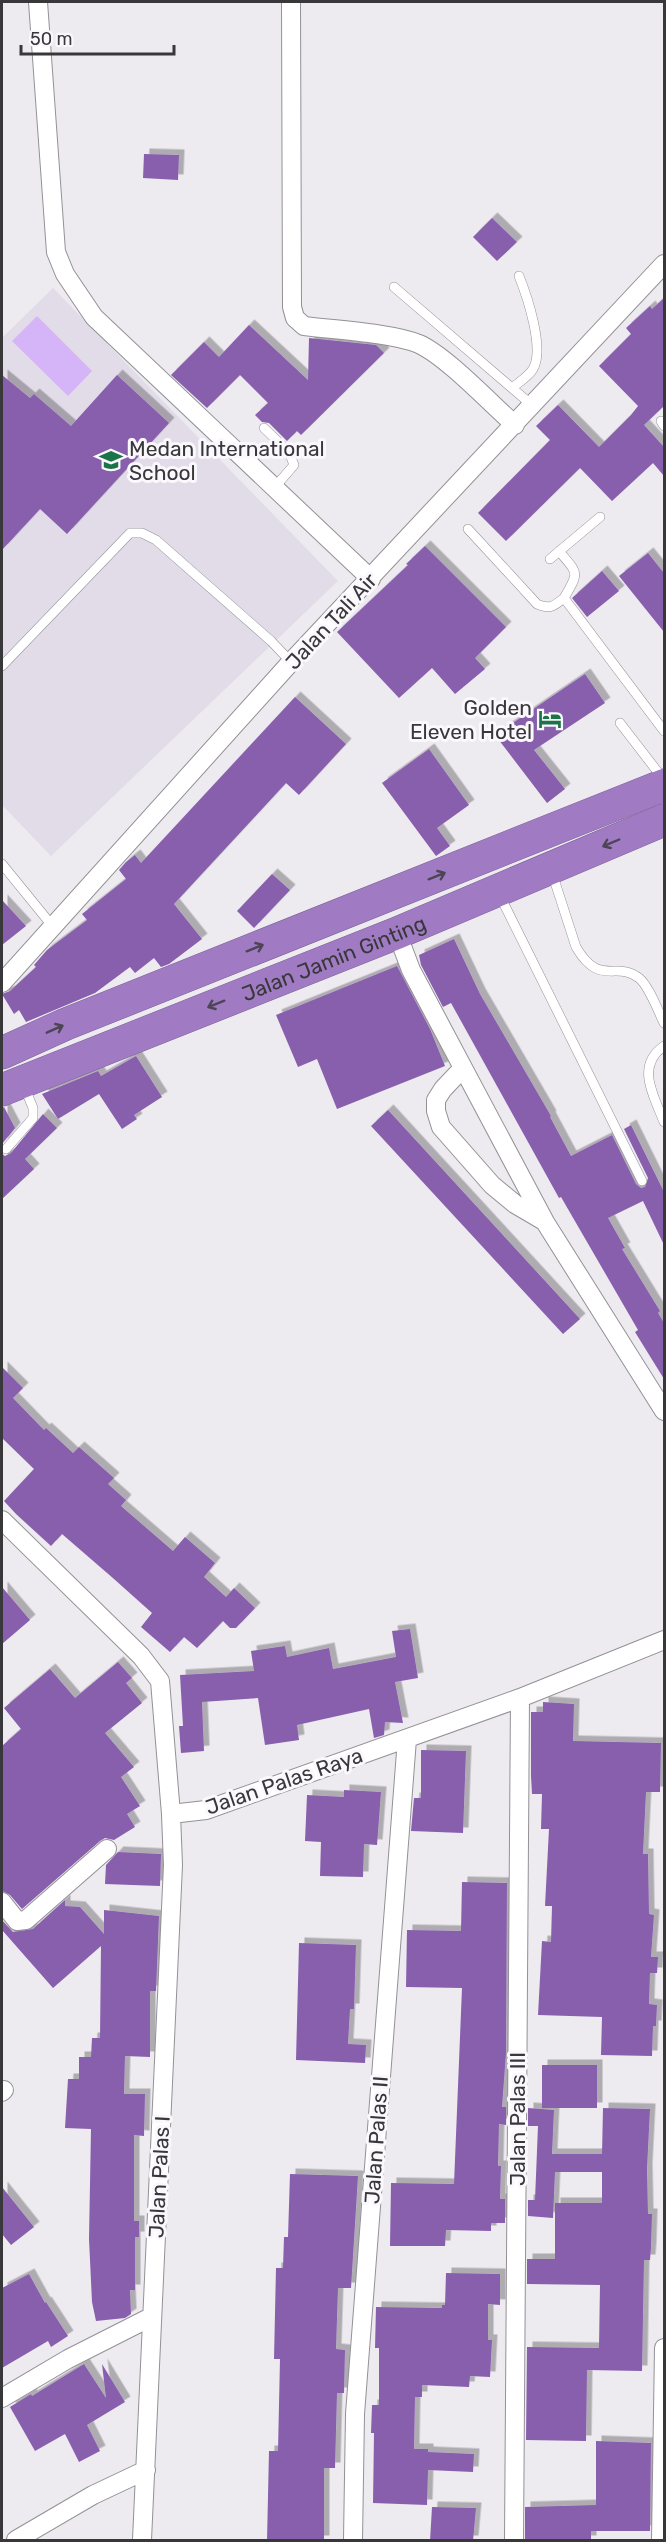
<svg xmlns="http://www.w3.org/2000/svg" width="666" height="2542" font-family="Rubik,sans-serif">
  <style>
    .built { fill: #e2dce9 }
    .water { fill: #d5b4f7 }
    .building { fill: #885fad; filter: url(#shadow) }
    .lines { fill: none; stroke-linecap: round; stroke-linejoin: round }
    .lane-casing { stroke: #939196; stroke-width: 10 }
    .street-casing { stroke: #939196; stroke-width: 20 }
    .highway-casing { stroke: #7c6394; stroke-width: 33 }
    .lane { stroke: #fff; stroke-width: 9 }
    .street { stroke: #fff; stroke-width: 18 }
    .highway { stroke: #a07bc4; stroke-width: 32 }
    .oneway { stroke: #4d4556 }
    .labels { text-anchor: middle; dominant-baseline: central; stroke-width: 6; stroke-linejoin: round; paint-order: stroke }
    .poi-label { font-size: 21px; fill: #38373a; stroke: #faf7fd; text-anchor: start }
    .street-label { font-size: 21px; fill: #38373a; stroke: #faf7fd }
  </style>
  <defs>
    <filter id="shadow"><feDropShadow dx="5.5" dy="-5.5" stdDeviation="0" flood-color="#0004"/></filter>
  </defs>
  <rect width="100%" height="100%" fill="#edeaf0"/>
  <!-- built -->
  <path class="built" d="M53 288 338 581 51 856 2 805V338Z"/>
  <!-- water -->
  <path class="water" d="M37 316 92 371 68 396 12 341Z"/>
  <!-- building -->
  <path class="building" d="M144 154 179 155 178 180 143 178Z
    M492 218 517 242 497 261 473 237Z
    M664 298V406L644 425 664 447V476L653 463 612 501 580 468 506 541 478 513 550 440 536 426 558 405 599 447 631 415 638 406 599 366 631 334 626 328 650 306 652 309Z
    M249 325 308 380 309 338 376 345 384 353 301 435 297 431 287 441 269 423 262 422 255 415 268 403 240 375 207 408 171 375 204 342 219 357Z
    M2 375 30 398 34 394 71 426 117 375 169 423 67 534 40 509 2 550Z
    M425 546 506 627 475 658 485 669 455 694 432 668 399 698 337 632 408 565 406 564Z
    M648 553 664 573V632L619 576Z
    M602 571 619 591 587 617 572 598Z
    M585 674 605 703 534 750 565 789 547 803 495 735Z
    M295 697 346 744 299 795 286 783 174 904 202 939 169 964 161 967 154 958 135 973 130 967 95 993 26 1022 19 1010 14 1014 2 994 10 991 36 967 34 965 47 950 87 920 82 914 126 879 119 870 126 862 135 855 141 863Z
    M429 749 469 805 437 828 450 846 436 856 382 783Z
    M272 874 290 890 254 928 237 911Z
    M2 900 26 926 2 945Z
    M454 939 480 994 551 1116 550 1117 571 1156 612 1135 636 1184 641 1188 645 1187 648 1178 624 1129 631 1125 664 1192V1245L643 1201 608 1218 625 1248 622 1249 660 1311 658 1313 664 1323V1379L635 1332 638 1330 561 1197 559 1198 451 1003 443 1007 421 965 419 955Z
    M397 966 430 1029 445 1066 337 1109 317 1059 298 1067 276 1015Z
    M136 1056 162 1097 134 1115 137 1119 122 1129 99 1094 58 1119 42 1094 98 1071 101 1076Z
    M4 1107 15 1128 2 1144V1108Z
    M388 1110 580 1319 563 1334 371 1126Z
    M43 1114 57 1128 25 1159 34 1169 2 1199V1154L5 1156 11 1153Z
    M2 1367 23 1388 13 1398 44 1430 46 1428 73 1453 79 1447 114 1478 108 1484 126 1500 121 1506 173 1551 185 1537 215 1563 204 1577 226 1597 234 1588 255 1608 236 1628H230L223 1621 197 1648 184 1637 170 1652 141 1627 152 1613 114 1579 62 1534 51 1546 16 1514 4 1501 34 1469 2 1438Z
    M2 1587 30 1620 2 1644Z
    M410 1629 418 1678 395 1682 403 1723 385 1722 384 1735 374 1738 369 1709 297 1725 299 1740 265 1745 258 1698 202 1702 204 1751 181 1753 179 1726H183L180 1675 254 1671 251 1651 285 1646 287 1657 329 1648 333 1669 396 1657 392 1631Z
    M118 1662 132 1678 126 1683 142 1703 105 1733 134 1767 121 1777 140 1806 127 1814 135 1827 114 1840 105 1838 100 1841 22 1909 10 1895 2 1891V1746L21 1729 4 1708 50 1669 75 1698Z
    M543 1702 574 1704 573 1741 661 1743 660 1792H646L643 1854H648L649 1914 654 1915 651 1957H658L657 1973H650L649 2004 657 2005 656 2026H653L652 2056 601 2055 602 2017 538 2015 542 1941 551 1942 552 1906H545L549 1829H541L542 1794H532L531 1776V1712H543Z
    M421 1750 466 1751 463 1833 411 1831 414 1798H421Z
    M344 1790 381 1792 377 1845 364 1844 363 1877 320 1876 321 1842 305 1841 307 1795 344 1797Z
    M118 1852 161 1854 160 1886 105 1884 106 1865Z
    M462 1882 507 1883 506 2053 502 2107H506V2125L499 2124 498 2166H501L500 2199H505V2223H491V2231L446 2230 445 2246H390L391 2183 454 2184 462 1988 406 1987 407 1930 461 1931Z
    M65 1900V1906L80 1907 104 1934V1910L159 1916 156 1991H150V2057L125 2056 124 2094H145L144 2136 134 2135V2221H139V2237H135V2290H130L131 2314 125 2318 96 2321 92 2302 89 2239 91 2129 65 2128 68 2079H79V2057H91L92 2038H100L101 1946 53 1988 2 1930V1920L13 1932 33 1929Z
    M299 1943 356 1945 354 2009H350L348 2044 366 2045 365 2063 296 2060Z
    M542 2065H597V2108H542Z
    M528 2108 554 2110 552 2154H602L603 2108 650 2109 647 2169 648 2214H652L651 2247 650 2260H644L642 2371 587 2370 586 2441 526 2440 527 2347 599 2348 600 2285 527 2284V2259H555V2203H602V2172H555L553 2218 528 2216V2200H535L538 2126H528Z
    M290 2174 358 2176 351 2288H338L336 2349 345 2350 344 2393H337L335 2468H324V2541H267L269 2451H278L280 2359H274L276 2268H283L284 2237H288Z
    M2 2187 34 2227 11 2245 2 2234Z
    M446 2273 500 2274V2305L488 2304V2340H492L490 2377 470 2376 469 2387 422 2385V2397H415L414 2449H428V2452L474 2454 473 2472 428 2470 427 2505 373 2503 374 2433H371L372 2405H379V2348H375L376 2307 442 2308V2305H445Z
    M29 2274 45 2303 46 2302 68 2336 51 2347 48 2341 2 2368V2288Z
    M84 2364 106 2398 102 2364 125 2402 87 2425 100 2451 79 2462 65 2434 35 2451 10 2407 31 2394 32 2396Z
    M596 2441 651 2443 650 2531H591V2541L525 2539V2507L596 2505Z
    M432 2507 476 2508 473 2541H430Z"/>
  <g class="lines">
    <!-- lane casing -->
    <g class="lane-casing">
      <path id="lane" d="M394 287 533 406
        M512 388C518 383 529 376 533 369 545 349 527 296 519 276
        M661 421 664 426
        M264 428 289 452 294 465 274 488
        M468 529 537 604C550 610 554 606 564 598L664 731
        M559 551C578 574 580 571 564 598
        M550 559 600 517
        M2 666 130 533H142L156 540 271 641 291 662
        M620 723 664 780
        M2 864 54 928
        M552 873 576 947C600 988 616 960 639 978 649 986 658 1011 664 1023
        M500 896 642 1181
        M664 1046C635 1066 654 1096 664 1122
        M6 1149 33 1118V1108L24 1086"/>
    </g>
    <!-- street casing -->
    <g class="street-casing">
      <path id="street" d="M38 2 56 252 65 274 94 317 371 579
        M291 2 292 307 295 318 304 326C336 330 392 333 419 344 446 356 491 404 515 425
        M397 933 411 970 545 1222 664 1411
        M2 983 291 662 664 264
        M463 1068 443 1089 436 1100V1111L441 1127 492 1185 515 1204 544 1221
        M2 1520 141 1656 160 1681 171 1814 206 1810 520 1698 664 1640
        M2 1902 17 1921 26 1920 107 1849
        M2 2092 4 2090
        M2 2398 68 2359 151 2317
        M16 2540 93 2495 146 2470
        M142 2540 173 1865 171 1814
        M353 2540 355 2414 407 1739
        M514 2540 520 1698
        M661 2540 664 2348"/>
    </g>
    <!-- highway casing -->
    <g class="highway-casing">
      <g id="highway">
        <path d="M2 1053 66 1024 664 785"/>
        <path id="s1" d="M2 1090 397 933 664 820"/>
      </g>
    </g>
    <!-- lane -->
    <use href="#lane" class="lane"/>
    <!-- street -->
    <use href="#street" class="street"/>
    <!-- highway -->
    <use href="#highway" class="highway"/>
  </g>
  <!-- one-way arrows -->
  <defs><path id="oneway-shaft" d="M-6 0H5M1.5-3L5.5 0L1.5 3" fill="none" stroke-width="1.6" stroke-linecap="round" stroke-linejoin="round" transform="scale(1.5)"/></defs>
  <g class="oneway">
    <use href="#oneway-shaft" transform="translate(611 843) rotate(157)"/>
    <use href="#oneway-shaft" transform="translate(437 876) rotate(-22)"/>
    <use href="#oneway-shaft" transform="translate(255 948) rotate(-22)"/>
    <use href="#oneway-shaft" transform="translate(216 1004) rotate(158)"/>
    <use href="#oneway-shaft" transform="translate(55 1029) rotate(-24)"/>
  </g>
  <!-- icons -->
  <defs>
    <g id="school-bare" transform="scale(1.8)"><path d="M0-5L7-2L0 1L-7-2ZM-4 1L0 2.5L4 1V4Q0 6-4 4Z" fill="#1a7448" stroke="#faf7fd" stroke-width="2.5" paint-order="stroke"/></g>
    <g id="hotel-bare" transform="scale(1.8)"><path d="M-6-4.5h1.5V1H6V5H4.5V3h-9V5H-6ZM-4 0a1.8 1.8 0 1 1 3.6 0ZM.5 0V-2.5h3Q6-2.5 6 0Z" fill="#1a7448" stroke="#faf7fd" stroke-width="2.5" paint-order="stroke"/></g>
  </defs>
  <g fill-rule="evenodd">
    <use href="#school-bare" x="111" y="460"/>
    <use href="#hotel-bare" x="550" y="719"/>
  </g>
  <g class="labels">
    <!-- poi labels -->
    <g class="poi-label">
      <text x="129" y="448">Medan International<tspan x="129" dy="24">School</tspan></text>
      <text x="532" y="707" text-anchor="end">Golden<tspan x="532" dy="24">Eleven Hotel</tspan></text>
    </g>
    <!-- street labels -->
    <g class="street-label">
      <text transform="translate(331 621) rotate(-47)">Jalan Tali Air</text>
      <text stroke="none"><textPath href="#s1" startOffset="357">Jalan Jamin Ginting</textPath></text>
      <text transform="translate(284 1781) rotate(-19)">Jalan Palas Raya</text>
      <text transform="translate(517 2119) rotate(-90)">Jalan Palas III</text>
      <text transform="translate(376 2140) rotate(-86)">Jalan Palas II</text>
      <text transform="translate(159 2177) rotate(-87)">Jalan Palas I</text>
    </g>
  </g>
  <!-- border -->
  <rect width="666" height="2542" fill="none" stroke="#38373a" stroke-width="6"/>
  <!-- scale -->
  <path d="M21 45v9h153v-9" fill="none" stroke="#38373a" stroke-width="3"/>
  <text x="30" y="45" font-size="18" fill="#38373a" stroke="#faf7fd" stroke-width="4.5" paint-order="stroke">50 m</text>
</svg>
